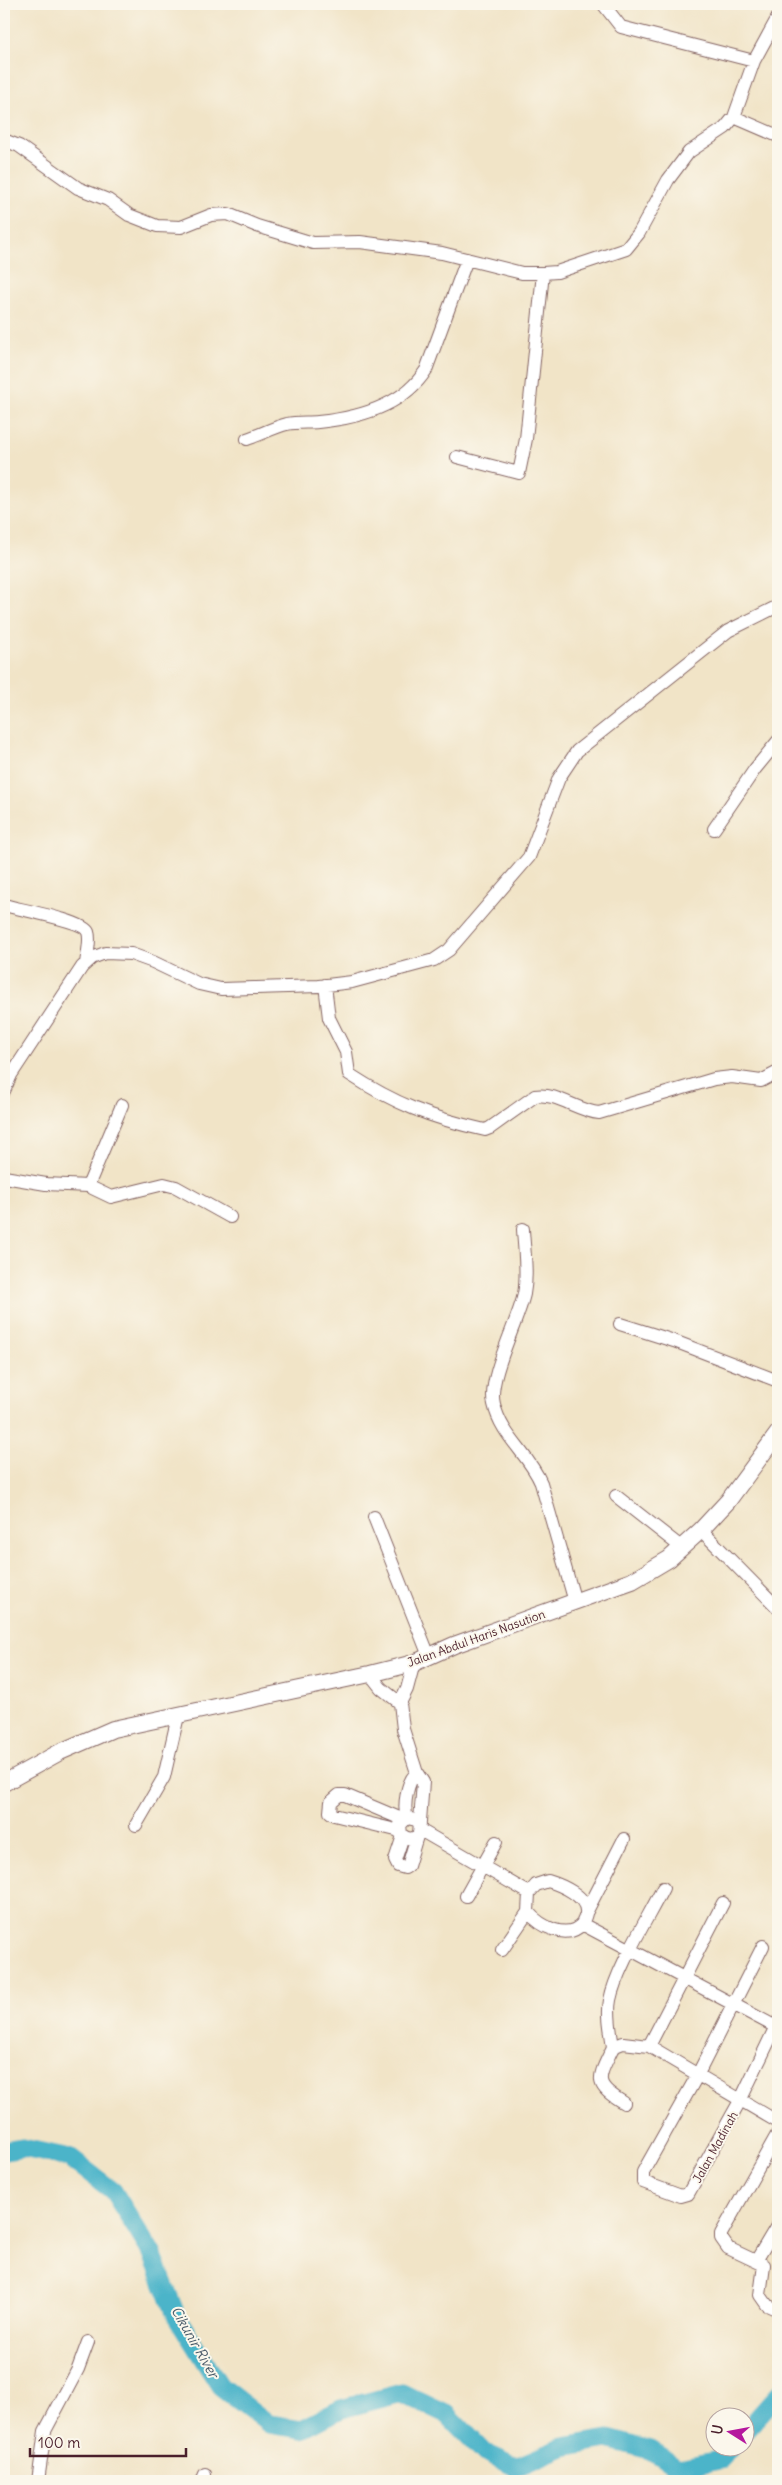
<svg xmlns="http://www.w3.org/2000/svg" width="782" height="2485" font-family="Delius,sans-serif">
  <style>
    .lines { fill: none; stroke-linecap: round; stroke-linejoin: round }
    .river { stroke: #4bb4c9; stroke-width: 19 }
    .minor-casing { stroke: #846462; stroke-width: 14 }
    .major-casing { stroke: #846462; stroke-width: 18 }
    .minor { stroke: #fff; stroke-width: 12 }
    .major { stroke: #fff; stroke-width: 16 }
    .labels { text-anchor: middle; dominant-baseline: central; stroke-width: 4; stroke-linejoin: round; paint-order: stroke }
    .street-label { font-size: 12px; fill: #4a1f2b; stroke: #fbf7ec }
    .water-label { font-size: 14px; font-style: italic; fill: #4a5b6a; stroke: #fbf7ec }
  </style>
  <rect width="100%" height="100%" fill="#fbf7ec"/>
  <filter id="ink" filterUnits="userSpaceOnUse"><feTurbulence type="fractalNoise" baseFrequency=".02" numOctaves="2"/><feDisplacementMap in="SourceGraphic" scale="10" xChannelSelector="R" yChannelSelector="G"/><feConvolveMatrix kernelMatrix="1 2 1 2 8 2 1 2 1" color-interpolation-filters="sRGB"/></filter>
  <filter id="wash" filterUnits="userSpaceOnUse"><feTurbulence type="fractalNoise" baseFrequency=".0096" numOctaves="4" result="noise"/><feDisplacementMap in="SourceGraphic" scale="20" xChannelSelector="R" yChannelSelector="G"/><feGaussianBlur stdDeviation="1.12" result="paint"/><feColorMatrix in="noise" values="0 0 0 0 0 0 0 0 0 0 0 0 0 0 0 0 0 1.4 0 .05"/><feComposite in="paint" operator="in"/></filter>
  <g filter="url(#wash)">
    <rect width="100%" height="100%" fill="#f1e4c7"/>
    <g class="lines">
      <!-- river -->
      <path class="river" d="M4 2151 23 2148 70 2158 113 2191 152 2254 177 2317 220 2386 269 2424 302 2429 341 2409 402 2393 448 2415 485 2453 516 2467 563 2447 608 2439 650 2450 678 2468 720 2460 731 2448
        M744 2432 778 2394"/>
    </g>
  </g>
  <g filter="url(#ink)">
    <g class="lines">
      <!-- minor casing -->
      <g class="minor-casing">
        <path id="minor" d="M603 4 621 27 754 61
          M734 117 754 61 778 17
          M4 140 19 146 78 188 108 200 129 215 157 226 181 227 211 215 228 214 257 226 313 243 360 242 442 253 522 273H543L557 272 626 249 639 233 668 180 689 152 725 128 734 117 778 136
          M247 439C260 435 274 427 287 424 297 422 308 423 318 422 359 418 403 406 426 370L467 259
          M457 457 519 473 526 439 543 273
          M714 829 755 769 778 741
          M4 905C17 909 84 921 88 932 91 940 87 955 86 963
          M325 985 329 1018 346 1052 349 1074C395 1104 431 1118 485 1130L490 1128 535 1096C557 1092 577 1111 599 1113L714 1079 732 1077 761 1081 778 1072
          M4 1091 11 1075 82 967 92 958 105 953 131 954 153 962 199 984 221 989 319 986 352 982 434 960 449 950 529 857 559 778 577 751 728 631 778 606
          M4 1177 46 1184 88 1186 111 1197 164 1184 176 1187 230 1217
          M88 1186 122 1105
          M523 1229C524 1250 528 1273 524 1294 518 1322 487 1379 494 1404 501 1436 529 1454 541 1483L575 1602
          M620 1324 674 1341 778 1381
          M616 1496 681 1547
          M374 1517 429 1656
          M701 1530 778 1608
          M414 1663 407 1689 400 1703 403 1729 417 1773 423 1782 419 1834C414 1840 407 1840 401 1834L400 1825 407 1818 416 1820 420 1824
          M370 1674 381 1688 400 1703
          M407 1818C403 1806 407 1780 417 1773
          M136 1825 164 1777 178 1716
          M420 1830 529 1893 536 1885 548 1881C561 1885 588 1896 586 1913 586 1916 583 1921 582 1924L778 2028
          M400 1831 334 1815 330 1812 331 1802 339 1795H345L404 1820
          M403 1836 395 1860 398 1866 405 1868 408 1866 417 1836
          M529 1893 528 1912C540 1926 567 1941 582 1924
          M466 1896 496 1842
          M723 1903 649 2046 778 2122
          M586 1913 624 1839
          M763 1946 697 2076 643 2172V2182L681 2196 688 2194 741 2099 778 2022
          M502 1950 528 1912
          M613 2047C611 2032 607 2015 610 2000 616 1969 648 1918 663 1888
          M624 2103C591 2083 599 2078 613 2047L623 2043 649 2046
          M778 2133 721 2234V2238L728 2248 764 2265 760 2295 767 2305 778 2310
          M756 2261 778 2224
          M38 2481 45 2431 78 2369 88 2342
          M202 2481 205 2474"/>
      </g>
      <!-- major casing -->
      <g class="major-casing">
        <path id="major" d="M4 1783 60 1752 113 1729 370 1674 414 1663 454 1645 632 1581 669 1559 701 1530 728 1501 778 1433"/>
      </g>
      <!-- minor -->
      <use href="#minor" class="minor"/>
      <!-- major -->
      <use href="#major" class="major"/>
    </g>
  </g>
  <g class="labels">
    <!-- street labels -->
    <g class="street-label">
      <text transform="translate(476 1638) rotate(-20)">Jalan Abdul Haris Nasution</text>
      <text transform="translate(715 2147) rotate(-61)">Jalan Madinah</text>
    </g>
    <!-- water labels -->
    <g class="water-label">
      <text transform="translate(195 2342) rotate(60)">Cikunir River</text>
    </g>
  </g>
  <!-- margin -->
  <rect width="782" height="2485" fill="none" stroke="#fbf7ec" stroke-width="20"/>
  <!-- north arrow -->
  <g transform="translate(730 2432) rotate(281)"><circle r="24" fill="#fbf7ec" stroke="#b4a19f"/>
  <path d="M0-4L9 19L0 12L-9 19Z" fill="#b5179e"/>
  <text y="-8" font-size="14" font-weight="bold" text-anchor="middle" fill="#4a1f2b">U</text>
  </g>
  <!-- scale -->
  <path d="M30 2448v8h156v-8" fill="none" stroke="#4a1f2b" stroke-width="2.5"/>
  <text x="38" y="2448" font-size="15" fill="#4a1f2b" stroke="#fbf7ec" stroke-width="4" paint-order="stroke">100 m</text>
</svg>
